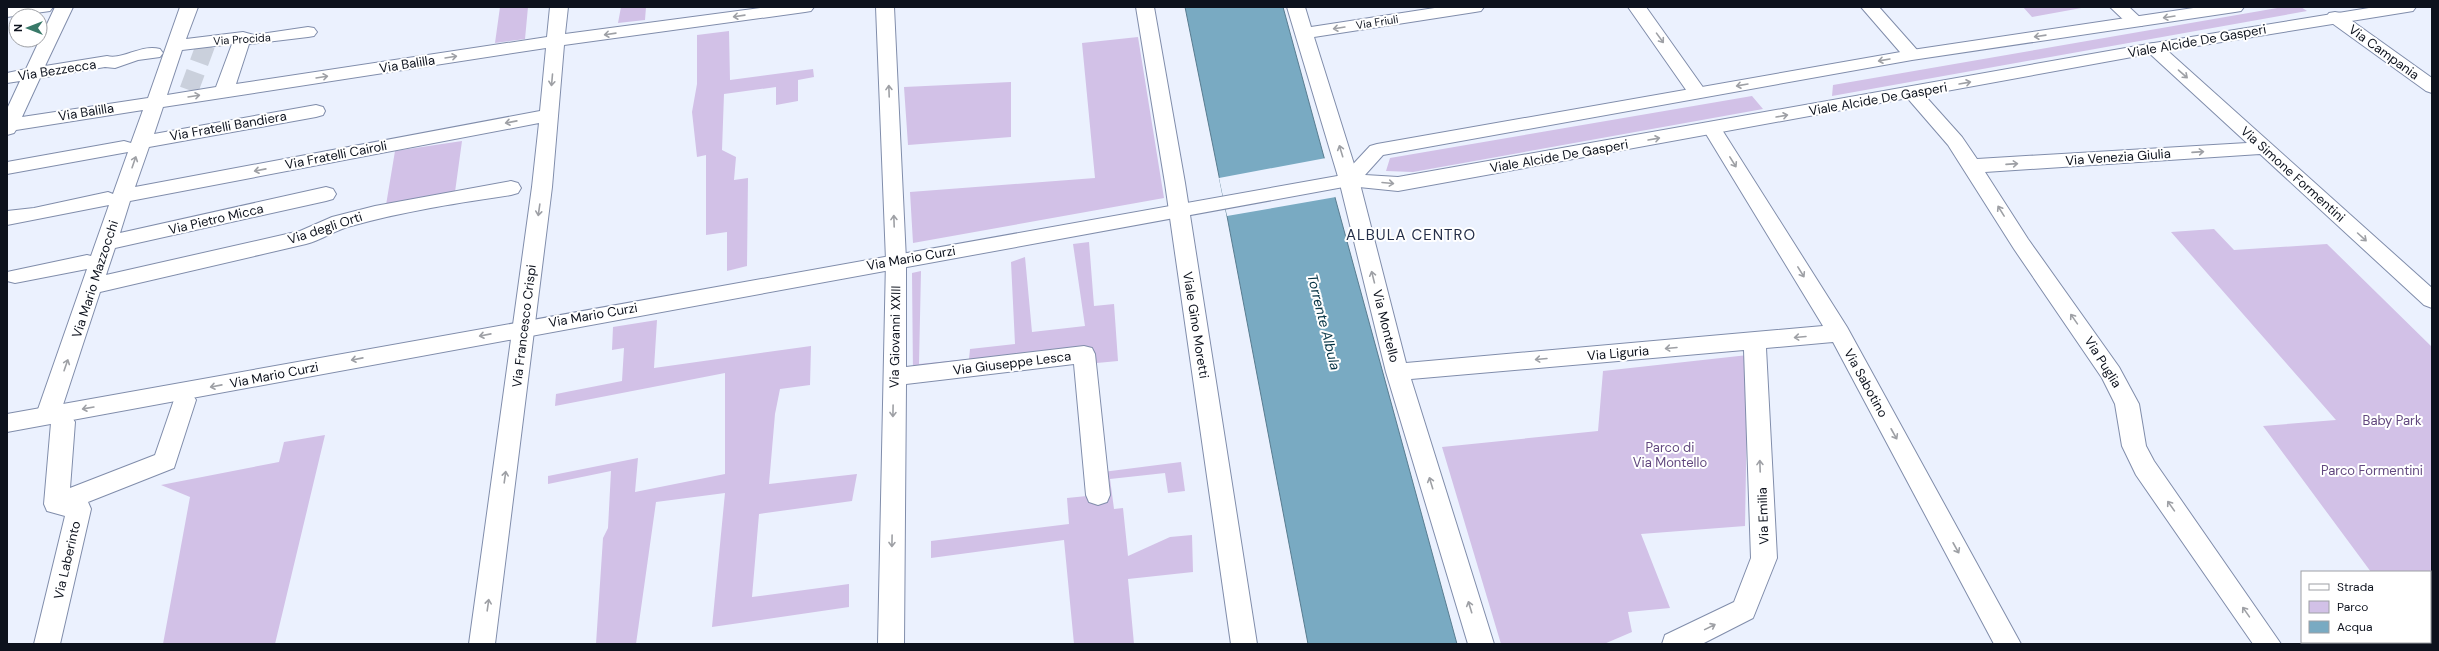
<svg xmlns="http://www.w3.org/2000/svg" width="2439" height="651" font-family="'DM Sans',sans-serif">
  <style>
    .green { fill: #d2c1e7 }
    .water { fill: #79aac2; stroke: #597c90 }
    .pier { fill: #ebf1fe }
    .lines { fill: none; stroke-linecap: round; stroke-linejoin: round }
    .street-tunnel { stroke: #cad0dc; stroke-width: 19; stroke-dasharray: 19 10; stroke-linecap: butt }
    .street-casing { stroke: #808dab; stroke-width: 2 }
    .secondary-casing { stroke: #808dab; stroke-width: 2 }
    .street { fill: #fff; fill-rule: evenodd }
    .secondary { fill: #fff; fill-rule: evenodd }
    .oneway { stroke: #9ea0a5 }
    .labels { text-anchor: middle; dominant-baseline: central; stroke-width: 4; stroke-linejoin: round; paint-order: stroke }
    .far-street-label { font-size: 11px; fill: #0d121d; stroke: #fff }
    .street-label { font-size: 13px; fill: #0d121d; stroke: #fff }
    .park-label { font-size: 13px; fill: #61477e; stroke: #fff }
    .water-label { font-size: 14px; font-style: italic; fill: #063344; stroke: #fff }
    .quarter-label { font-size: 15px; letter-spacing: 1px; fill: #26304a; stroke: #fff }
  </style>
  <rect width="100%" height="100%" fill="#ebf1fe"/>
  <!-- green -->
  <path class="green" d="M500 7H528L525 39 495 43Z
    M621 7H646L645 20 618 23Z
    M2023 7H2087L2032 17Z
    M2283 7H2301L2307 11 1832 96 1833 85Z
    M729 31 730 80 813 69 814 77 798 80V101L776 105V87L724 94 722 150 736 157 734 180 748 178 747 266 727 271V232L706 235V155L697 157 692 112 697 84V35Z
    M1138 37 1164 198 913 243 910 192 1095 178 1082 43Z
    M1011 82V137L908 145 904 87Z
    M1752 96 1763 109 1413 172 1386 171 1390 158Z
    M462 141 455 192 386 205 395 151Z
    M2214 229 2234 250 2327 244 2432 347V644L2422 642H2430V572H2371L2263 426 2336 420 2171 232Z
    M1089 242 1094 306 1114 304 1118 361 1086 364V354L913 375 912 273 921 271 919 364 969 359 970 349 1015 344 1011 262 1025 257 1032 332 1085 326 1073 244Z
    M657 320 654 368 811 346 810 385 780 389 775 414 769 484 857 474 852 501 759 514 752 597 849 584V607L712 627 725 493 656 502 636 644H596L603 538 608 528 611 471 548 484V476L638 458 635 492 725 474V373L555 406 556 394 622 381 624 348 612 350 613 327Z
    M1748 355 1745 526 1641 534 1670 608 1628 612 1632 632 1604 644H1501L1442 447 1598 431 1603 371Z
    M325 435 275 644H163L190 497 161 485 279 462 284 442Z
    M1181 462 1185 491 1168 493 1165 473 1110 479 1114 509 1123 508 1128 556 1170 537 1192 535 1193 572 1128 579 1134 644H1074L1064 540 931 558V541L1069 524 1067 498 1097 495 1095 473Z"/>
  <!-- water -->
  <path class="water" d="M1185 7H1283L1457 644H1308L1227 216Z"/>
  <!-- pier -->
  <path class="pier" d="M1326 158 1336 197 1227 216 1219 178Z"/>
  <g class="lines">
    <!-- street-tunnel -->
    <path class="street-tunnel" d="M189 90 206 44"/>
    <!-- street casing -->
    <g class="street-casing">
      <path id="street" d="M7 7H53L50 11 7 17Z
        M55 7H73L45 66 107 56C123 60 141 44 160 49L163 53 160 57 138 60 115 68 105 67 40 78 22 117 148 98 180 7H198L186 39 243 32 254 35 308 27 314 28 317 32 314 36 308 37 249 44 236 84 547 37 550 7H568L565 34 767 7H814L811 11 805 12 564 45 552 187 495 644H469L532 187 539 123 130 201 120 233 326 187 333 189 336 194 333 199 326 201 115 248 106 275 300 231 332 217 375 206 511 181 518 183 521 188 518 193 511 195C458 203 404 211 351 226 335 230 322 240 306 244L100 292 60 414 71 416 75 422 70 488 155 455 176 394 184 391 192 394 196 400 174 468 88 502 91 509 60 644H34L65 516 47 511 44 504 51 423 40 421 36 415 87 269 15 283 7 281V272L87 255 91 256 109 205 7 225V211L34 208 108 192 113 194 128 152 7 174V162L124 141 131 143 143 110 16 130 14 133 7 135V109L20 81 7 83V73L26 69ZM232 44 216 87 167 95 182 50ZM546 48 540 111 135 187 149 147 316 117 323 115 325 111 323 107 316 105 154 134 163 107Z
        M876 7H894L906 260V367L1084 346 1092 348 1095 354 1110 495 1107 502 1098 505 1089 502 1086 495 1074 364 906 384 904 644H878L886 260Z
        M1136 7H1154L1185 183 1257 644H1231L1165 183Z
        M1287 7H1305L1311 27 1441 7H1484L1481 11 1475 12 1314 37 1359 180 1406 363 1823 326 1703 129 1705 125 1712 123 1719 125 1847 327 2021 644H1994L1833 342 1766 348 1777 558 1753 618 1702 644H1662L1665 635 1734 602 1751 558 1744 350 1411 379 1494 644H1468L1386 372 1339 180Z
        M1628 7H1646L1707 93 1705 97H1691Z
        M1861 7H1879L1918 51 1921 55 1918 59H1906Z
        M2110 7H2129L2145 22 2142 26H2130Z
        M2335 12 2341 13 2432 78V93L2426 91 2329 21 2326 17 2329 13Z
        M2154 43 2160 44 2432 288V308L2424 305 2260 154 1985 172 2028 239 2119 367 2139 404 2146 446 2154 461 2281 644H2253L2136 475 2122 446 2115 404 2102 378 2014 249 1948 145 1903 93 1905 89H1919L1962 137 1977 159 2247 143 2148 52 2145 48 2148 44Z"/>
    </g>
    <!-- secondary casing -->
    <g class="secondary-casing">
      <path id="secondary" d="M2200 7H2244L2241 11 2235 12 1912 60 1383 155 1365 175 1398 177 2154 43 2375 7H2416L2413 11 2407 12 2154 53 1398 191 1349 186 7 432V414L1343 175 1370 146 1377 144 1912 50Z"/>
    </g>
    <!-- street -->
    <use href="#street" class="street"/>
    <!-- secondary -->
    <use href="#secondary" class="secondary"/>
  </g>
  <!-- one-way arrows -->
  <defs><path id="oneway-shaft" d="M-6 0H5M1.5-3L5.5 0L1.5 3" fill="none" stroke-width="1.6" stroke-linecap="round" stroke-linejoin="round"/></defs>
  <g class="oneway">
    <use href="#oneway-shaft" transform="translate(739 16) rotate(172)"/>
    <use href="#oneway-shaft" transform="translate(2169 17) rotate(171)"/>
    <use href="#oneway-shaft" transform="translate(1339 28) rotate(171)"/>
    <use href="#oneway-shaft" transform="translate(610 34) rotate(172)"/>
    <use href="#oneway-shaft" transform="translate(2040 36) rotate(172)"/>
    <use href="#oneway-shaft" transform="translate(1660 38) rotate(54)"/>
    <use href="#oneway-shaft" transform="translate(451 57) rotate(-9)"/>
    <use href="#oneway-shaft" transform="translate(1884 60) rotate(170)"/>
    <use href="#oneway-shaft" transform="translate(2183 74) rotate(41)"/>
    <use href="#oneway-shaft" transform="translate(322 77) rotate(-9)"/>
    <use href="#oneway-shaft" transform="translate(552 80) rotate(95)"/>
    <use href="#oneway-shaft" transform="translate(1965 83) rotate(-10)"/>
    <use href="#oneway-shaft" transform="translate(1742 85) rotate(170)"/>
    <use href="#oneway-shaft" transform="translate(889 91) rotate(-92)"/>
    <use href="#oneway-shaft" transform="translate(194 96) rotate(-9)"/>
    <use href="#oneway-shaft" transform="translate(1782 116) rotate(-10)"/>
    <use href="#oneway-shaft" transform="translate(511 122) rotate(169)"/>
    <use href="#oneway-shaft" transform="translate(1654 139) rotate(-10)"/>
    <use href="#oneway-shaft" transform="translate(1341 151) rotate(-107)"/>
    <use href="#oneway-shaft" transform="translate(2198 152) rotate(-4)"/>
    <use href="#oneway-shaft" transform="translate(134 162) rotate(-71)"/>
    <use href="#oneway-shaft" transform="translate(1733 162) rotate(58)"/>
    <use href="#oneway-shaft" transform="translate(2012 164) rotate(-4)"/>
    <use href="#oneway-shaft" transform="translate(260 170) rotate(169)"/>
    <use href="#oneway-shaft" transform="translate(1388 183) rotate(5)"/>
    <use href="#oneway-shaft" transform="translate(539 210) rotate(98)"/>
    <use href="#oneway-shaft" transform="translate(2001 211) rotate(-122)"/>
    <use href="#oneway-shaft" transform="translate(894 221) rotate(-92)"/>
    <use href="#oneway-shaft" transform="translate(2362 237) rotate(42)"/>
    <use href="#oneway-shaft" transform="translate(1801 272) rotate(58)"/>
    <use href="#oneway-shaft" transform="translate(1373 277) rotate(-104)"/>
    <use href="#oneway-shaft" transform="translate(2074 319) rotate(-125)"/>
    <use href="#oneway-shaft" transform="translate(485 335) rotate(169)"/>
    <use href="#oneway-shaft" transform="translate(1800 337) rotate(175)"/>
    <use href="#oneway-shaft" transform="translate(1671 348) rotate(175)"/>
    <use href="#oneway-shaft" transform="translate(357 359) rotate(169)"/>
    <use href="#oneway-shaft" transform="translate(1541 359) rotate(175)"/>
    <use href="#oneway-shaft" transform="translate(66 365) rotate(-71)"/>
    <use href="#oneway-shaft" transform="translate(216 386) rotate(169)"/>
    <use href="#oneway-shaft" transform="translate(88 408) rotate(170)"/>
    <use href="#oneway-shaft" transform="translate(893 411) rotate(91)"/>
    <use href="#oneway-shaft" transform="translate(1894 434) rotate(61)"/>
    <use href="#oneway-shaft" transform="translate(1760 466) rotate(-92)"/>
    <use href="#oneway-shaft" transform="translate(505 477) rotate(-82)"/>
    <use href="#oneway-shaft" transform="translate(1431 483) rotate(-107)"/>
    <use href="#oneway-shaft" transform="translate(2171 506) rotate(-125)"/>
    <use href="#oneway-shaft" transform="translate(892 541) rotate(91)"/>
    <use href="#oneway-shaft" transform="translate(1956 548) rotate(61)"/>
    <use href="#oneway-shaft" transform="translate(488 605) rotate(-82)"/>
    <use href="#oneway-shaft" transform="translate(1470 607) rotate(-107)"/>
    <use href="#oneway-shaft" transform="translate(2246 612) rotate(-125)"/>
    <use href="#oneway-shaft" transform="translate(1710 627) rotate(-26)"/>
  </g>
  <g class="labels">
    <!-- far-street labels -->
    <g class="far-street-label">
      <text transform="translate(1377 22) rotate(-9)">Via Friuli</text>
      <text transform="translate(242 39) rotate(-4)">Via Procida</text>
    </g>
    <!-- street labels -->
    <g class="street-label">
      <text transform="translate(2197 41) rotate(-10)">Viale Alcide De Gasperi</text>
      <text transform="translate(2384 52) rotate(36)">Via Campania</text>
      <text transform="translate(407 64) rotate(-9)">Via Balilla</text>
      <text transform="translate(57 70) rotate(-9)">Via Bezzecca</text>
      <text transform="translate(1878 99) rotate(-10)">Viale Alcide De Gasperi</text>
      <text transform="translate(86 112) rotate(-9)">Via Balilla</text>
      <text transform="translate(228 126) rotate(-10)">Via Fratelli Bandiera</text>
      <text transform="translate(336 155) rotate(-11)">Via Fratelli Cairoli</text>
      <text transform="translate(1559 156) rotate(-10)">Viale Alcide De Gasperi</text>
      <text transform="translate(2118 157) rotate(-4)">Via Venezia Giulia</text>
      <text transform="translate(2293 174) rotate(42)">Via Simone Formentini</text>
      <text transform="translate(216 219) rotate(-13)">Via Pietro Micca</text>
      <text transform="translate(325 228) rotate(-18)">Via degli Orti</text>
      <text transform="translate(911 258) rotate(-10)">Via Mario Curzi</text>
      <text transform="translate(95 279) rotate(-72)">Via Mario Mazzocchi</text>
      <text transform="translate(593 315) rotate(-10)">Via Mario Curzi</text>
      <text transform="translate(1196 325) rotate(81)">Viale Gino Moretti</text>
      <text transform="translate(524 326) rotate(-83)">Via Francesco Crispi</text>
      <text transform="translate(1386 326) rotate(76)">Via Montello</text>
      <text transform="translate(895 337) rotate(-89)">Via Giovanni XXIII</text>
      <text transform="translate(1618 353) rotate(-5)">Via Liguria</text>
      <text transform="translate(2103 362) rotate(58)">Via Puglia</text>
      <text transform="translate(1012 363) rotate(-7)">Via Giuseppe Lesca</text>
      <text transform="translate(274 375) rotate(-11)">Via Mario Curzi</text>
      <text transform="translate(1866 383) rotate(61)">Via Sabotino</text>
      <text transform="translate(1763 516) rotate(-92)">Via Emilia</text>
      <text transform="translate(67 560) rotate(-77)">Via Laberinto</text>
    </g>
    <!-- park labels -->
    <g class="park-label">
      <text x="2392" y="420">Baby Park</text>
      <text x="1670" y="447">Parco di<tspan x="1670" dy="15">Via Montello</tspan></text>
      <text x="2372" y="470">Parco Formentini</text>
    </g>
    <!-- water labels -->
    <g class="water-label">
      <text transform="translate(1324 322) rotate(76)">Torrente Albula</text>
    </g>
    <!-- quarter labels -->
    <g class="quarter-label">
      <text x="1411" y="235">ALBULA CENTRO</text>
    </g>
  </g>
  <!-- border -->
  <rect width="2439" height="651" fill="none" stroke="#0d121d" stroke-width="16"/>
  <!-- legend -->
  <rect x="2301" y="571" width="130" height="72" fill="#ffffff" stroke="#9ea0a5"/>
  <rect x="2309" y="584" width="20" height="6" fill="#ffffff" stroke="#9ea0a5"/>
  <text x="2337" y="591" font-size="12" fill="#0d121d">Strada</text>
  <rect x="2309" y="601" width="20" height="12" fill="#d2c1e7" stroke="#9ea0a5"/>
  <text x="2337" y="611" font-size="12" fill="#0d121d">Parco</text>
  <rect x="2309" y="621" width="20" height="12" fill="#79aac2" stroke="#9ea0a5"/>
  <text x="2337" y="631" font-size="12" fill="#0d121d">Acqua</text>
  <!-- north arrow -->
  <g transform="translate(28 28) rotate(270)"><circle r="19" fill="#ffffff" stroke="#9ea0a5"/>
  <path d="M0-3L7 15L0 10L-7 15Z" fill="#387968"/>
  <text y="-6" font-size="11" font-weight="bold" text-anchor="middle" fill="#0d121d">N</text>
  </g>
</svg>
